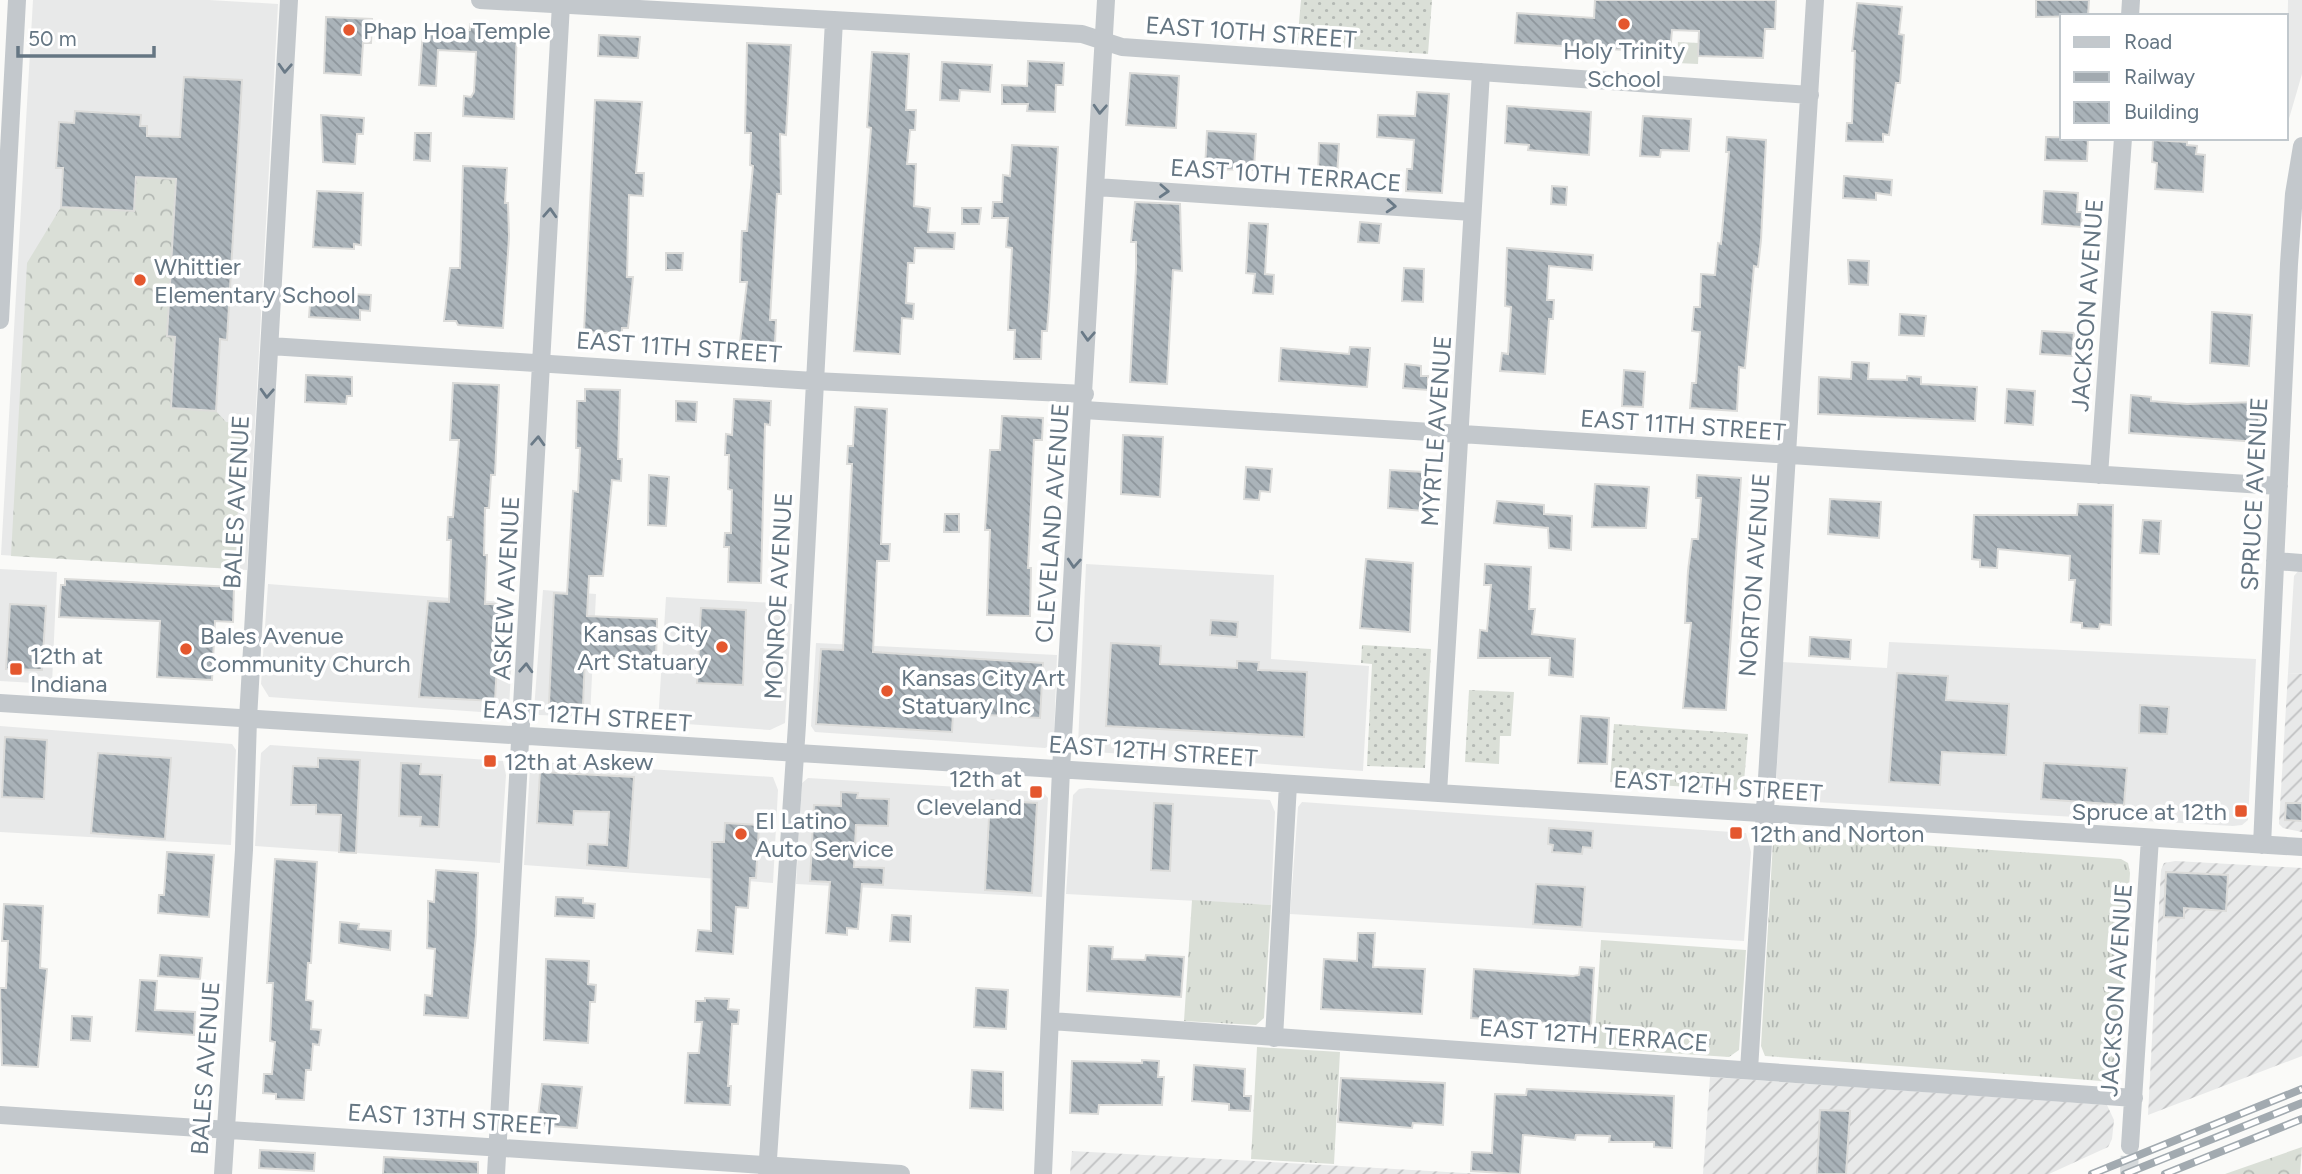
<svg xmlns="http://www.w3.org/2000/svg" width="2302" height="1174" font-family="Figtree,sans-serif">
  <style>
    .built { fill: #e8e9e9 }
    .industrial { fill: url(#industrial-furrows) }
    .grass { fill: url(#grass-tufts) }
    .forest { fill: url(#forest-crowns) }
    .garden { fill: url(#garden-dots) }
    .building { fill: url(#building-back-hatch); stroke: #dcdcda; stroke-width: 2 }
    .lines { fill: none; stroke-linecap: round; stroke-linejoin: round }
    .minor-tunnel { stroke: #d5d9db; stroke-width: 18; stroke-dasharray: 18 9; stroke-linecap: butt }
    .minor { stroke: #c3c8cc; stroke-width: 18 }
    .rail-casing { stroke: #a2aab0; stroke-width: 8 }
    .rail { stroke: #fff; stroke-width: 5; stroke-dasharray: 16; stroke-linecap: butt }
    .oneway { stroke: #6a7a87 }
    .poi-dot { fill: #e4572e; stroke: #fff; stroke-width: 2.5 }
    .labels { text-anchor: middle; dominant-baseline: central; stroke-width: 7; stroke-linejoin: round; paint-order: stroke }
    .poi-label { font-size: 24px; fill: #657683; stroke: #fff; text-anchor: start }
    .street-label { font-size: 24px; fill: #657683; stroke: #fff }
  </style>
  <defs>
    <pattern id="industrial-furrows" width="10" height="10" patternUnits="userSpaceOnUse" patternTransform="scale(1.75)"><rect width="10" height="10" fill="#e8e9e9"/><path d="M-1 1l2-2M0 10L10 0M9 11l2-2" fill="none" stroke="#c0c1c2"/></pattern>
    <pattern id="grass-tufts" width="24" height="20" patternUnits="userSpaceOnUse" patternTransform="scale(1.75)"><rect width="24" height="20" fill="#dadfd7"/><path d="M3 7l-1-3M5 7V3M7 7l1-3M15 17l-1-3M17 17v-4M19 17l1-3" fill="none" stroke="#b4b9b4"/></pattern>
    <pattern id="forest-crowns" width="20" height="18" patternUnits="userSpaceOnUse" patternTransform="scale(1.75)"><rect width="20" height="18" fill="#dadfd7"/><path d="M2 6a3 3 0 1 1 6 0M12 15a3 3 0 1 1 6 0" fill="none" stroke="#b4b9b4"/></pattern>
    <pattern id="garden-dots" width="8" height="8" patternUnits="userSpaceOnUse" patternTransform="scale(1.75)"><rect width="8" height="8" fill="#dadfd7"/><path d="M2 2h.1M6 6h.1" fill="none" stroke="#b4b9b4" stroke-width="1.8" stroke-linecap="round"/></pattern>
    <pattern id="building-back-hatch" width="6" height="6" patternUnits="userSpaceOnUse" patternTransform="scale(1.75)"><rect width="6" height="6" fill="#aab3b9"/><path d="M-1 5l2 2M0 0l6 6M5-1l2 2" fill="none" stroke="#8e969c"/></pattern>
  </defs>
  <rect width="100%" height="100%" fill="#fafaf8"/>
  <!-- built -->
  <path class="built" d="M33 0H209L278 4 247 570 1 555Z
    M2288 0H2302V74L2286 129Z
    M1086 564 1274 575 1271 659 1369 666 1363 771 1081 751 1078 745Z
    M0 569 57 572 52 684 0 681Z
    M2299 570H2302V674L2288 673 2294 576Z
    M268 584 515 603 509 707 495 713 269 697 261 684Z
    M543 590 596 594 590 717 539 715 534 710Z
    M666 597 792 604 785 723 770 730 658 722Z
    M1889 642 2256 659 2248 820 2242 825 2233 826 1781 800 1776 786 1782 662 1887 668Z
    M816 643 1057 655 1054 737 1051 745 1045 748 815 732 811 726Z
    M0 726 232 744 236 750 231 845 0 832Z
    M270 745 503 761 506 775 500 863 255 846 261 753Z
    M541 762 773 777 778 790 773 883 524 865 530 768 534 763Z
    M808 778 1043 792 1048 798 1042 897 796 884 802 783Z
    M1088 788 1270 800 1275 812 1271 905 1066 894 1073 795 1079 789Z
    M1302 802 1746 833 1751 852 1744 941 1290 914 1298 807Z"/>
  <!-- industrial -->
  <path class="industrial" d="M2288 673 2302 674V832L2283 828 2279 824Z
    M2175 861 2302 868V1056L2148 1115 2161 870 2164 863Z
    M1710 1077 2107 1105 2114 1120 2112 1139 2108 1147 2049 1174H1703Z
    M1072 1151 1342 1166 1482 1174H1070Z"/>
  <!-- grass -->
  <path class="grass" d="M1779 835 2121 859 2128 863 2130 873 2117 1071 2112 1079 2101 1081 1765 1056 1761 1046 1773 842Z
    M1192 900 1271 905 1264 1018 1256 1025 1184 1021Z
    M1601 940 1746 950 1739 1050 1729 1057 1594 1048Z
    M1257 1047 1340 1052 1334 1164 1251 1159Z"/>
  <!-- forest -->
  <path class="forest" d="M1678 42 1699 43 1698 64 1677 63Z
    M136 177 176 179 167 336 175 337 171 408 216 411 226 422 242 423 235 569 11 556 27 263 61 207 134 211Z
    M2302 1147 2300 1174H2225Z"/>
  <!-- garden -->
  <path class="garden" d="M1301 0H1432L1428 54 1297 45Z
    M1362 645 1431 649 1425 768 1367 766 1372 664 1361 663Z
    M1469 690 1514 692 1511 736H1500L1499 764 1465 762Z
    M1614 724 1748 734 1744 782 1736 790 1610 782Z"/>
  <!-- building -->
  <path class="building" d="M1595 0H1776L1775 29H1765L1763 58 1698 56 1699 31 1672 30 1670 53 1515 43 1517 13 1594 18Z
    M2036 0H2089L2088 16 2036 17Z
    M1857 3 1902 7 1899 34 1904 35 1900 83H1896L1889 135 1883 134V142L1846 141 1847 123H1852L1855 51H1852Z
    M326 17 372 19 371 43H363L361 75 324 73Z
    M470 24 517 27 514 119 463 116 464 96 471 97 474 92 476 52 438 50 436 86 419 85 423 31 458 33V30H470Z
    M599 35 640 37 638 58 598 56Z
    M747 43 791 45 786 135 780 134 781 194H777L770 320H776L775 343 740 342 747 282H740L742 231H747L753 166 750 165 751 133H745Z
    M872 52 909 54 906 110H916L915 130H910L907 164H916L914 206 930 208 928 232 955 233 954 249 915 248 914 263H908L906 303 914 304 913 319 902 318 900 354 854 351 871 128 867 127Z
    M1028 61 1064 63 1063 85H1056L1055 112 1027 111 1028 104H1002V85L1027 86Z
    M942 62 992 65 990 92 960 90 959 101 940 100Z
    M1130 73 1179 76 1176 128 1126 125Z
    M184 77 242 80 227 340 220 339 216 411 171 408 175 337 167 336 176 179 136 177 134 211 61 207 63 168H56L59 122 74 123 75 111 141 115 140 126H147V136L180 137Z
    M1417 92 1449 94 1442 193 1406 191 1407 169H1412L1414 140 1377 137 1378 115 1415 116Z
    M595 100 642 102 636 173H644L643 196 629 195 627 277H633L628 328H622V334L584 332Z
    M1507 106 1591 112 1589 155 1528 150 1529 145 1505 143Z
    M321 115 364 118 363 134H357L355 164 323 162Z
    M1643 116 1691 119 1689 151 1661 150 1660 157 1640 156Z
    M1207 131 1256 134 1254 170 1205 169Z
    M415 133H431L430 161 414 160Z
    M1727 137 1766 140 1761 240 1758 267 1754 266 1745 368 1739 367 1737 411 1690 408 1692 383H1696L1700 332 1692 331 1694 307H1700L1701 274 1715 275 1718 243 1721 244 1729 152H1726Z
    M2046 137 2088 138 2087 161 2045 160Z
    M2153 140 2187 142V145L2197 146 2196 154 2205 155 2203 192 2155 189 2157 163 2152 162Z
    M1319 143 1339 144 1337 176 1318 175Z
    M1012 145 1058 147 1049 305 1047 331H1042L1041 359H1014L1015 330H1008L1012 248 1006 247 1008 218H992L993 202H1002L1003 175 1010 176Z
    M463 166 507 168 505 203H508L509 237 503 328 458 325 456 321H444L450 268H460Z
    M1844 176 1892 180 1891 195 1876 193V200L1843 198Z
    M1552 186 1567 187 1566 205 1551 204Z
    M317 191 363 193 361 245 354 244V249L313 247Z
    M2044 191 2078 193 2077 212H2082L2081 227 2042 224Z
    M1135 202 1180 204 1182 271 1173 270 1167 384 1130 382 1136 268V242H1131Z
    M962 208H981L979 224H962Z
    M1360 222 1381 224 1379 243 1358 242Z
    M1249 223 1268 224 1265 274 1274 275 1273 294 1253 293 1255 274 1246 273Z
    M1507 248 1593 255 1592 270 1549 266 1547 300H1554L1553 319H1549L1545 374 1500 371 1502 353 1508 354 1511 307 1505 306Z
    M666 253H683L682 270H666Z
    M1848 260 1869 261 1868 285 1849 284Z
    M1404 268 1424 269 1423 302 1402 301Z
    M311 292 371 295 370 311 360 310V320L309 317Z
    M2212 312 2252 315 2249 366 2210 363Z
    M1900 314 1926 316 1924 336 1899 335Z
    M2042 331 2074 333 2072 356 2040 354Z
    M1350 347 1370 348 1367 387 1279 381 1281 348 1349 354Z
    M1852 362 1869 363 1868 379 1907 380V376L1921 377V384L1977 387 1975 421 1818 414 1819 377 1851 379Z
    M1405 364 1421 366V376H1428V390L1403 388Z
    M1624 370 1645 372 1643 407 1622 406Z
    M306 375 352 377V396H347L346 404 305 402Z
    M453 383 499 385 495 475H491L489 508H485L484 555H487L485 604H500L495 701 419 697 428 601 449 602 451 540H447L448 517H453L459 440H450Z
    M585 389 620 390 618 459H622L621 481 612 480 603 576H589L587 616 657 619 656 661 585 656 583 706 549 704 554 593 567 594 573 491 578 492 580 448H576L577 401H585Z
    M2007 389 2035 391 2033 425 2005 423Z
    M2131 395 2151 397V401L2187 404 2260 402 2258 442 2129 433Z
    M734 399 771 401 770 425 765 424 761 583 728 582 729 547H724L725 533H731L732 490 728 489 729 455H725L726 434 732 435Z
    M676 401 697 402 696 422 676 421Z
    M855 407 887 409 881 544H890L889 561H877L873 652 1043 663 1040 718 953 713 952 732 816 724 821 649 843 650 852 464H847L848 446H853Z
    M1002 416 1043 418 1042 440H1034L1028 568H1031L1030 616 987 615 990 530H985L990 450H1000Z
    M1123 435 1163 437 1160 497 1121 494Z
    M1246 467 1272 469 1270 492 1260 491 1259 500 1244 499Z
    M1390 470 1424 472V511L1388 508Z
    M649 475 669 477 666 526 648 525Z
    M1697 475 1741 478 1726 710 1683 708 1691 623H1685L1688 571 1692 539H1698L1701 498H1696Z
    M1595 484 1649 487 1646 528 1592 527Z
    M1830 499 1881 502 1879 538 1828 534Z
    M1497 501 1544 505V514L1572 516 1571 550 1549 548 1548 528 1494 523Z
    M2078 504 2113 505 2111 625 2100 624 2099 629 2082 628V623L2071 622 2075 580H2069L2070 556 1998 549 1997 568 1980 567V560L1972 559 1974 515H2077Z
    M945 514H959V532H944Z
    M2143 520 2161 521 2159 554 2140 553Z
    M1366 559 1413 563 1410 632 1360 628Z
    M1485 564 1531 567 1529 609H1535L1532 634 1575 639 1573 677 1549 675 1550 658H1478L1480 630 1487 631 1491 585H1484Z
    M65 579 234 587 233 622 215 621 212 680 157 677 160 621 59 617 61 585H65Z
    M10 604 46 606 42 670 6 669Z
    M701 608 746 610 743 685 697 683Z
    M1211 620 1238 622 1237 637 1210 635Z
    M1810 637 1851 640 1850 659 1809 656Z
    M1111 643 1161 646 1160 664 1237 668V661L1259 662 1258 670 1307 672 1304 737 1106 726Z
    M1897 673 1948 676 1946 700 2009 704 2006 755 1942 752 1940 785 1889 782Z
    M2140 705 2169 707 2167 734 2139 733Z
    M1581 716 1609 718 1607 764 1578 763Z
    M5 737 47 740 44 799 2 797Z
    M98 753 171 758 165 839 91 833Z
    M318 758 360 760 356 853 339 852 341 815 316 814V805H291L293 766 318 767Z
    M401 763 421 764 420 774 442 775 439 827 420 826 421 817 399 816Z
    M2044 763 2127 768 2124 805 2041 799Z
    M540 772 634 777 628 868 587 865 588 844 607 845 609 812 574 811 573 825 537 823Z
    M841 792 858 793 857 798 889 799 888 826 856 825 854 867 884 868 883 885 862 884 858 929 847 928V935L826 933 830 882 810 881 814 805 841 806Z
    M990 800 1037 803 1032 893 985 890Z
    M1154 803 1173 804 1170 871 1151 870Z
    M2286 803H2302V821L2285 820Z
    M725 823 759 825 756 878H750L748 908 736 907 733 954 696 951 698 930 711 931 712 842H724Z
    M1549 828 1593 831 1592 848 1583 847 1582 854 1552 852 1553 845 1548 844Z
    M167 852 214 855 209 917 158 913 159 895H164Z
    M275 859 317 862 311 963H308L306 1000 313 1001 311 1029 321 1030 319 1045 313 1044 311 1070H306L304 1100 276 1099V1094L263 1093 264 1074H272L275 1042 270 1041 273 983H267Z
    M436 870 478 873 476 934 468 1018 424 1015 425 995 432 996 435 949 427 948 428 916V901L434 902Z
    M2166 872 2228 875 2226 911 2184 908V918L2164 917Z
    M1536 884 1585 887 1582 927 1533 924Z
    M556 897 583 898V903L595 904 594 918 555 916Z
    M4 904 43 906 40 968 47 969 38 1067 2 1065 0 988H6L8 941H2Z
    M892 915 911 916 910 942 890 941Z
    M340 922 359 924 358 929 391 931 390 950 339 943Z
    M1358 933H1375L1373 967 1425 969 1422 1014 1321 1009 1324 959 1357 961Z
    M1089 946 1113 947 1112 959 1145 960 1146 955 1184 957 1181 997 1087 991Z
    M160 955 202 958 200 979 158 976Z
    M546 959 589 961 588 984 596 985 595 1002H590L588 1043 544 1040Z
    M1580 967 1594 968 1591 1026 1471 1018 1474 969 1573 976 1579 975Z
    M140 980 157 981 155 1010 195 1012 194 1035 136 1031Z
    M976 988 1008 990 1006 1029 974 1027Z
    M705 998 729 999 728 1009 739 1010 738 1024H732L728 1086H731L730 1105 685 1103 688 1053H699L702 1022H695L696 1001H705Z
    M72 1016 92 1017 90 1041 71 1040Z
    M1142 1060 1159 1061 1158 1077H1164L1162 1105H1099L1098 1114 1070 1113 1072 1061 1142 1063Z
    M1194 1065 1245 1069 1244 1096H1251L1250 1111 1229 1110V1104L1192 1101Z
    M972 1070 1003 1072V1110L970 1108Z
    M1341 1078 1445 1083 1443 1125 1413 1123 1412 1128 1338 1122Z
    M542 1084 582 1087 577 1128 537 1125Z
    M1527 1089 1674 1096 1672 1148 1654 1147V1142H1609L1610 1136 1576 1135 1575 1140 1523 1135 1520 1174 1471 1171 1472 1152 1492 1153 1495 1094 1526 1095Z
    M1820 1110 1850 1111 1846 1174H1817Z
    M260 1150 315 1153 314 1171 259 1168Z
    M384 1157 478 1162V1174H383Z"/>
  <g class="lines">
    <!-- minor-tunnel -->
    <path class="minor-tunnel" d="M2129 1174 2130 1146"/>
    <!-- minor -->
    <path class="minor" d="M480 0 1082 34 1122 47 1810 95
      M2130 16 2131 0
      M1096 187 1472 212
      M0 320 17 0
      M270 346 814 381 1085 394
      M1084 410 2279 486
      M2099 475 2123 138
      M2275 561 2302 563
      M0 703 2302 847
      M1438 793 1481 72
      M2262 845 2289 264 2294 194 2302 146
      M1051 1021 2134 1098
      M1274 1038 1288 784
      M1749 1070 1815 0
      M0 1115 901 1174
      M2130 1146 2150 838
      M223 1174 244 850 248 719 289 0
      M496 1174 561 4
      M767 1174 797 725 834 20
      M1043 1174 1061 770 1106 0"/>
    <!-- rail casing -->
    <g class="rail-casing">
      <path id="rail" d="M2092 1174 2302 1089
        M2125 1174 2302 1103
        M2165 1174 2302 1119"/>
    </g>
    <!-- rail -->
    <use href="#rail" class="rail"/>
  </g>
  <!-- one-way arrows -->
  <defs><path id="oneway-chevron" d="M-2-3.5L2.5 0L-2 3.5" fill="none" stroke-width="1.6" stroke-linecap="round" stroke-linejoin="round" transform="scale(1.75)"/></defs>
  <g class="oneway">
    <use href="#oneway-chevron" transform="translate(285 68) rotate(93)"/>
    <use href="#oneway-chevron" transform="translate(1100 109) rotate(93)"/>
    <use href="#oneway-chevron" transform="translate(1164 191) rotate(3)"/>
    <use href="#oneway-chevron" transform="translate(1391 206) rotate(4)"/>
    <use href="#oneway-chevron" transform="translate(550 213) rotate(-87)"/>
    <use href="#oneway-chevron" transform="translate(1088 336) rotate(93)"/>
    <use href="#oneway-chevron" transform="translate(267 393) rotate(93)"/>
    <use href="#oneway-chevron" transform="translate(538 441) rotate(-87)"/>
    <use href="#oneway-chevron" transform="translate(1074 563) rotate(94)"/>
    <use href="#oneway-chevron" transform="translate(526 668) rotate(-87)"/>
  </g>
  <!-- markers -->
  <g class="poi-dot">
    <circle cx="1624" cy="24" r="7"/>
    <circle cx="349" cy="30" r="7"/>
    <circle cx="140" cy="280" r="7"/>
    <circle cx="722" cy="647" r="7"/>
    <circle cx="186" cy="649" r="7"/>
    <rect x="9" y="662" width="14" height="14" rx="3.5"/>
    <circle cx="887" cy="691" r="7"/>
    <rect x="483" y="754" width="14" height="14" rx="3.5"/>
    <rect x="1029" y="785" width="14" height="14" rx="3.5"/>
    <rect x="2234" y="804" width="14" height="14" rx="3.5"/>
    <rect x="1729" y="826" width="14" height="14" rx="3.5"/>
    <circle cx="741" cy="834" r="7"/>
  </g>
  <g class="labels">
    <!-- poi labels -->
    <g class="poi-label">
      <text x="363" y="30">Phap Hoa Temple</text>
      <text x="1624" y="50" text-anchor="middle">Holy Trinity<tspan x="1624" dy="28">School</tspan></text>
      <text x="154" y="266">Whittier<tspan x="154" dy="28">Elementary School</tspan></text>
      <text x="708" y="633" text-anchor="end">Kansas City<tspan x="708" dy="28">Art Statuary</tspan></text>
      <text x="200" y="635">Bales Avenue<tspan x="200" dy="28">Community Church</tspan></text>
      <text x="30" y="655">12th at<tspan x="30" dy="28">Indiana</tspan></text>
      <text x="901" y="677">Kansas City Art<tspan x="901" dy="28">Statuary Inc</tspan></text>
      <text x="504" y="761">12th at Askew</text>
      <text x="1022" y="778" text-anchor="end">12th at<tspan x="1022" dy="28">Cleveland</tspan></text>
      <text x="2227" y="811" text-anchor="end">Spruce at 12th</text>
      <text x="755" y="820">El Latino<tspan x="755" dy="28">Auto Service</tspan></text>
      <text x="1750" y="833">12th and Norton</text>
    </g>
    <!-- street labels -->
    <g class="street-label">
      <text transform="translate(1251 32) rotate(4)">EAST 10TH STREET</text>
      <text transform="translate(1286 175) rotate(4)">EAST 10TH TERRACE</text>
      <text transform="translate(2087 305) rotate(-86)">JACKSON AVENUE</text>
      <text transform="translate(679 347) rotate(4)">EAST 11TH STREET</text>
      <text transform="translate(1683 425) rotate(4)">EAST 11TH STREET</text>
      <text transform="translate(1436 431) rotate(-86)">MYRTLE AVENUE</text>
      <text transform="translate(2254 494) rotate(-87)">SPRUCE AVENUE</text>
      <text transform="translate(236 502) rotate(-87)">BALES AVENUE</text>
      <text transform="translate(1052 523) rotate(-86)">CLEVELAND AVENUE</text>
      <text transform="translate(1754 575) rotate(-86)">NORTON AVENUE</text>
      <text transform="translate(506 588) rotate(-87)">ASKEW AVENUE</text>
      <text transform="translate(778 596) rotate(-87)">MONROE AVENUE</text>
      <text transform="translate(587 716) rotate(4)">EAST 12TH STREET</text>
      <text transform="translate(1153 751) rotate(4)">EAST 12TH STREET</text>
      <text transform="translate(1718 786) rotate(4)">EAST 12TH STREET</text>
      <text transform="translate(2116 990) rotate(-86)">JACKSON AVENUE</text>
      <text transform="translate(1594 1035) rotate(4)">EAST 12TH TERRACE</text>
      <text transform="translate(205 1068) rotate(-86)">BALES AVENUE</text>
      <text transform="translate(452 1119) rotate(4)">EAST 13TH STREET</text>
    </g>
  </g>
  <!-- legend -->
  <rect x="2060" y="14" width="228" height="126" fill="#ffffff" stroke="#c1c8cd" stroke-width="2"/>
  <rect x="2074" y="37" width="35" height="10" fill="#c3c8cc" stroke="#c1c8cd" stroke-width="2"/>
  <text x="2124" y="49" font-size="21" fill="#657683">Road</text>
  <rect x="2074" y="72" width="35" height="10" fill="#a2aab0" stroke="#c1c8cd" stroke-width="2"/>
  <text x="2124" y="84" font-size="21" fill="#657683">Railway</text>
  <rect x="2074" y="102" width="35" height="21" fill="url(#building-back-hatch)" stroke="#c1c8cd" stroke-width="2"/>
  <text x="2124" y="119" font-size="21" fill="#657683">Building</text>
  <!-- scale -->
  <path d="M18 46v10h136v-10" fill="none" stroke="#657683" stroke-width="3.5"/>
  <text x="28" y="46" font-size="21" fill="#657683" stroke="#ffffff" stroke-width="5" paint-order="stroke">50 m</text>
</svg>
